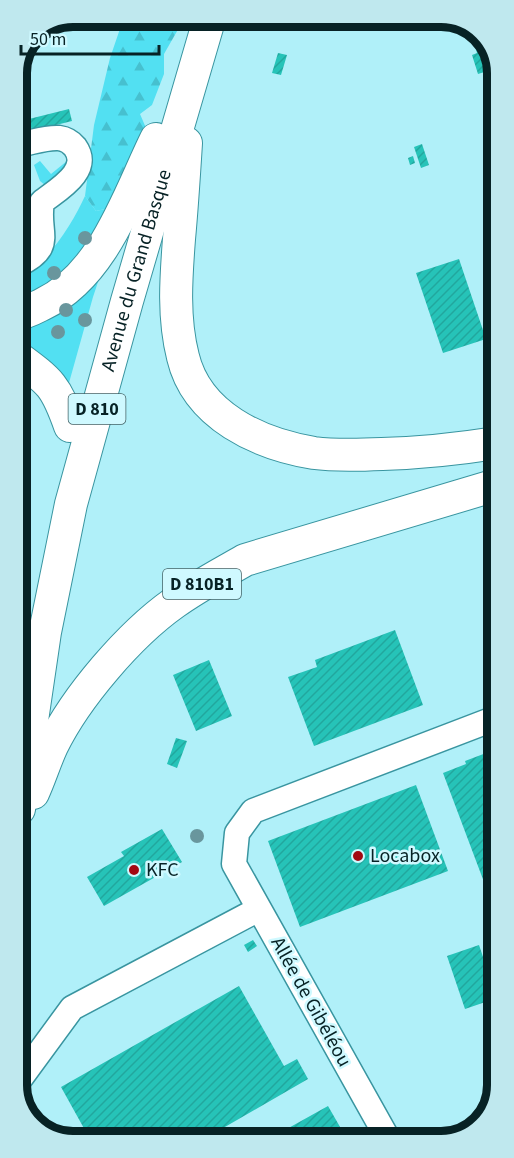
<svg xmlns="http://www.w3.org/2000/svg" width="514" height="1158" font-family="'Source Sans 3',sans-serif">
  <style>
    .grass { fill: #52e0f2 }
    .forest { fill: url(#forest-firs) }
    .building { fill: url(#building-hatch) }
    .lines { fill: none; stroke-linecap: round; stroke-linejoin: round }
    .minor-casing { stroke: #3995a0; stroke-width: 27 }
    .major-casing { stroke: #3995a0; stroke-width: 34 }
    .minor { stroke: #fff; stroke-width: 24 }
    .major { stroke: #fff; stroke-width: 32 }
    .tree { fill: #69969d }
    .poi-dot { fill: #a20812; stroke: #cff9ff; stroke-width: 2 }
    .labels { text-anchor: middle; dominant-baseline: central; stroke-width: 5; stroke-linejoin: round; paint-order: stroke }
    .shield { fill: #cff9ff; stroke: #436266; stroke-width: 1.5 }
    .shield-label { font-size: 18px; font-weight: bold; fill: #072225 }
    .street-label { font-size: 20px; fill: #072225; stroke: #cff9ff }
    .poi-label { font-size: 20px; fill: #072225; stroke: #cff9ff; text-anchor: start }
    .rim { fill: none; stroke: #072225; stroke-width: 8 }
  </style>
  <defs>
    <pattern id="forest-firs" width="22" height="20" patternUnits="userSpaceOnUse" patternTransform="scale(1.5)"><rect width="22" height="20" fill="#52e0f2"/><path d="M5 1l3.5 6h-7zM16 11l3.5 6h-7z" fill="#46c0cf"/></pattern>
    <pattern id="building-hatch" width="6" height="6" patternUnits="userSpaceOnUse" patternTransform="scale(1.5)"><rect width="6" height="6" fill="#26c3b8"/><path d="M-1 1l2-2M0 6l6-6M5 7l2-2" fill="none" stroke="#21a79e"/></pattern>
  </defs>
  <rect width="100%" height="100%" fill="#b0f0f9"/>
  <!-- grass -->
  <path class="grass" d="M69 156 74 166 45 185 40 181 34 165 40 161 51 174 67 161Z
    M85 196 96 211 110 208 104 232 41 292 17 301V273C23 270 29 268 35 265 55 252 75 218 85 196Z
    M103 267 93 297 67 390 17 345V315Z"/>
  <!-- forest -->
  <path class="forest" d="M124 17H181L180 26 164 54V74L152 105 140 114 146 128 110 208 96 211 85 196 94 125 110 58Z"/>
  <!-- building -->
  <path class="building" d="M480 34 493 53 494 69 478 74 472 55 477 53 472 37Z
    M278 53 287 55 281 75 272 73Z
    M69 109 72 121 32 131 29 119Z
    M422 144 429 165 421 168 414 147Z
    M413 156 415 163 410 165 408 158Z
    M459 259 486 339 443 353 416 273Z
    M496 629V659L486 633Z
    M395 630 423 705 314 746 288 677 317 667 315 660Z
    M209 660 232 716 196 731 173 675Z
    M496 731 497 895 490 898 443 773 466 764 465 761 494 750 488 735Z
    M176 738 187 741 177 768 167 764Z
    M416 785 448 871 300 927 268 841Z
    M162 829 182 862 104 906 87 877 124 856 121 852Z
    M253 940 257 946 248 952 244 945Z
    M479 945 497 998 465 1009 447 956Z
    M239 986 284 1066 297 1059 308 1079 218 1131 223 1140 91 1141 61 1087Z
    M497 1064V1085L495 1093 486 1068Z
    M328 1106 347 1139 267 1140Z
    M251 1134 254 1140H240Z"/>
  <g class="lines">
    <!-- minor casing -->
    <g class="minor-casing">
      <path id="minor" d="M17 145C31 143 45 137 59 138 66 139 71 142 75 147 92 171 57 190 42 202 36 233 57 247 17 265
        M20 1079 72 1008 259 909
        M388 1139 234 864 237 833 253 811 496 718"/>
    </g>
    <!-- major casing -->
    <g class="major-casing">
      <g id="major">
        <path d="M186 143C184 175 182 207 179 239 176 278 173 318 183 357 197 416 259 444 314 453 336 456 360 455 382 454 421 453 458 449 496 443"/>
        <path d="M17 314C27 313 35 308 43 304 104 275 128 196 156 139"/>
        <path d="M17 357C51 382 56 386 70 426"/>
        <path d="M33 793C40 778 45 761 52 746 76 697 129 635 174 603 196 587 221 574 245 560L496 485"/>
        <path id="s1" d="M19 809 45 632 71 504 127 301 210 17"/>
      </g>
    </g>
    <!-- minor -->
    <use href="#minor" class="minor"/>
    <!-- major -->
    <use href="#major" class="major"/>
  </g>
  <!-- trees -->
  <g class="tree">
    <circle cx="85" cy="238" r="7"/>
    <circle cx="54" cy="273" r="7"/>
    <circle cx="66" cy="310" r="7"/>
    <circle cx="85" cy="320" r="7"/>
    <circle cx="58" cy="332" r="7"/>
    <circle cx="197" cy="836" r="7"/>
  </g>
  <!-- markers -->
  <g class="poi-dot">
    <circle cx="358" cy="856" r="6"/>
    <circle cx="134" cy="870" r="6"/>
  </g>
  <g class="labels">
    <!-- shield labels -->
    <g class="shield">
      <rect x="68.5" y="394" width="57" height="30" rx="4.5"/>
      <rect x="163" y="569" width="78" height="30" rx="4.5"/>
    </g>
    <g class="shield-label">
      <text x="97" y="409">D 810</text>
      <text x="202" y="584">D 810B1</text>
    </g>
    <!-- street labels -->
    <g class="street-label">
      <text stroke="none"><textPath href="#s1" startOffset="552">Avenue du Grand Basque</textPath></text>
      <text transform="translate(311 1002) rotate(61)">Allée de Gibéléou</text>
    </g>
    <!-- poi labels -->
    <g class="poi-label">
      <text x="370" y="856">Locabox</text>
      <text x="146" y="870">KFC</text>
    </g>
  </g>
  <!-- crop -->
  <path d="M0 0H514V1158H0ZM73 27H441A46 46 0 0 1 487 73V1085A46 46 0 0 1 441 1131H73A46 46 0 0 1 27 1085V73A46 46 0 0 1 73 27Z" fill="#bfe8ee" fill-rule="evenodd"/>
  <path class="rim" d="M73 27H441A46 46 0 0 1 487 73V1085A46 46 0 0 1 441 1131H73A46 46 0 0 1 27 1085V73A46 46 0 0 1 73 27Z"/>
  <!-- scale -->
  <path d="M21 45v9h138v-9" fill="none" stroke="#072225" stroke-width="3"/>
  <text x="30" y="45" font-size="18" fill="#072225" stroke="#cff9ff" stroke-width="4.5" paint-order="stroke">50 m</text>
</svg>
